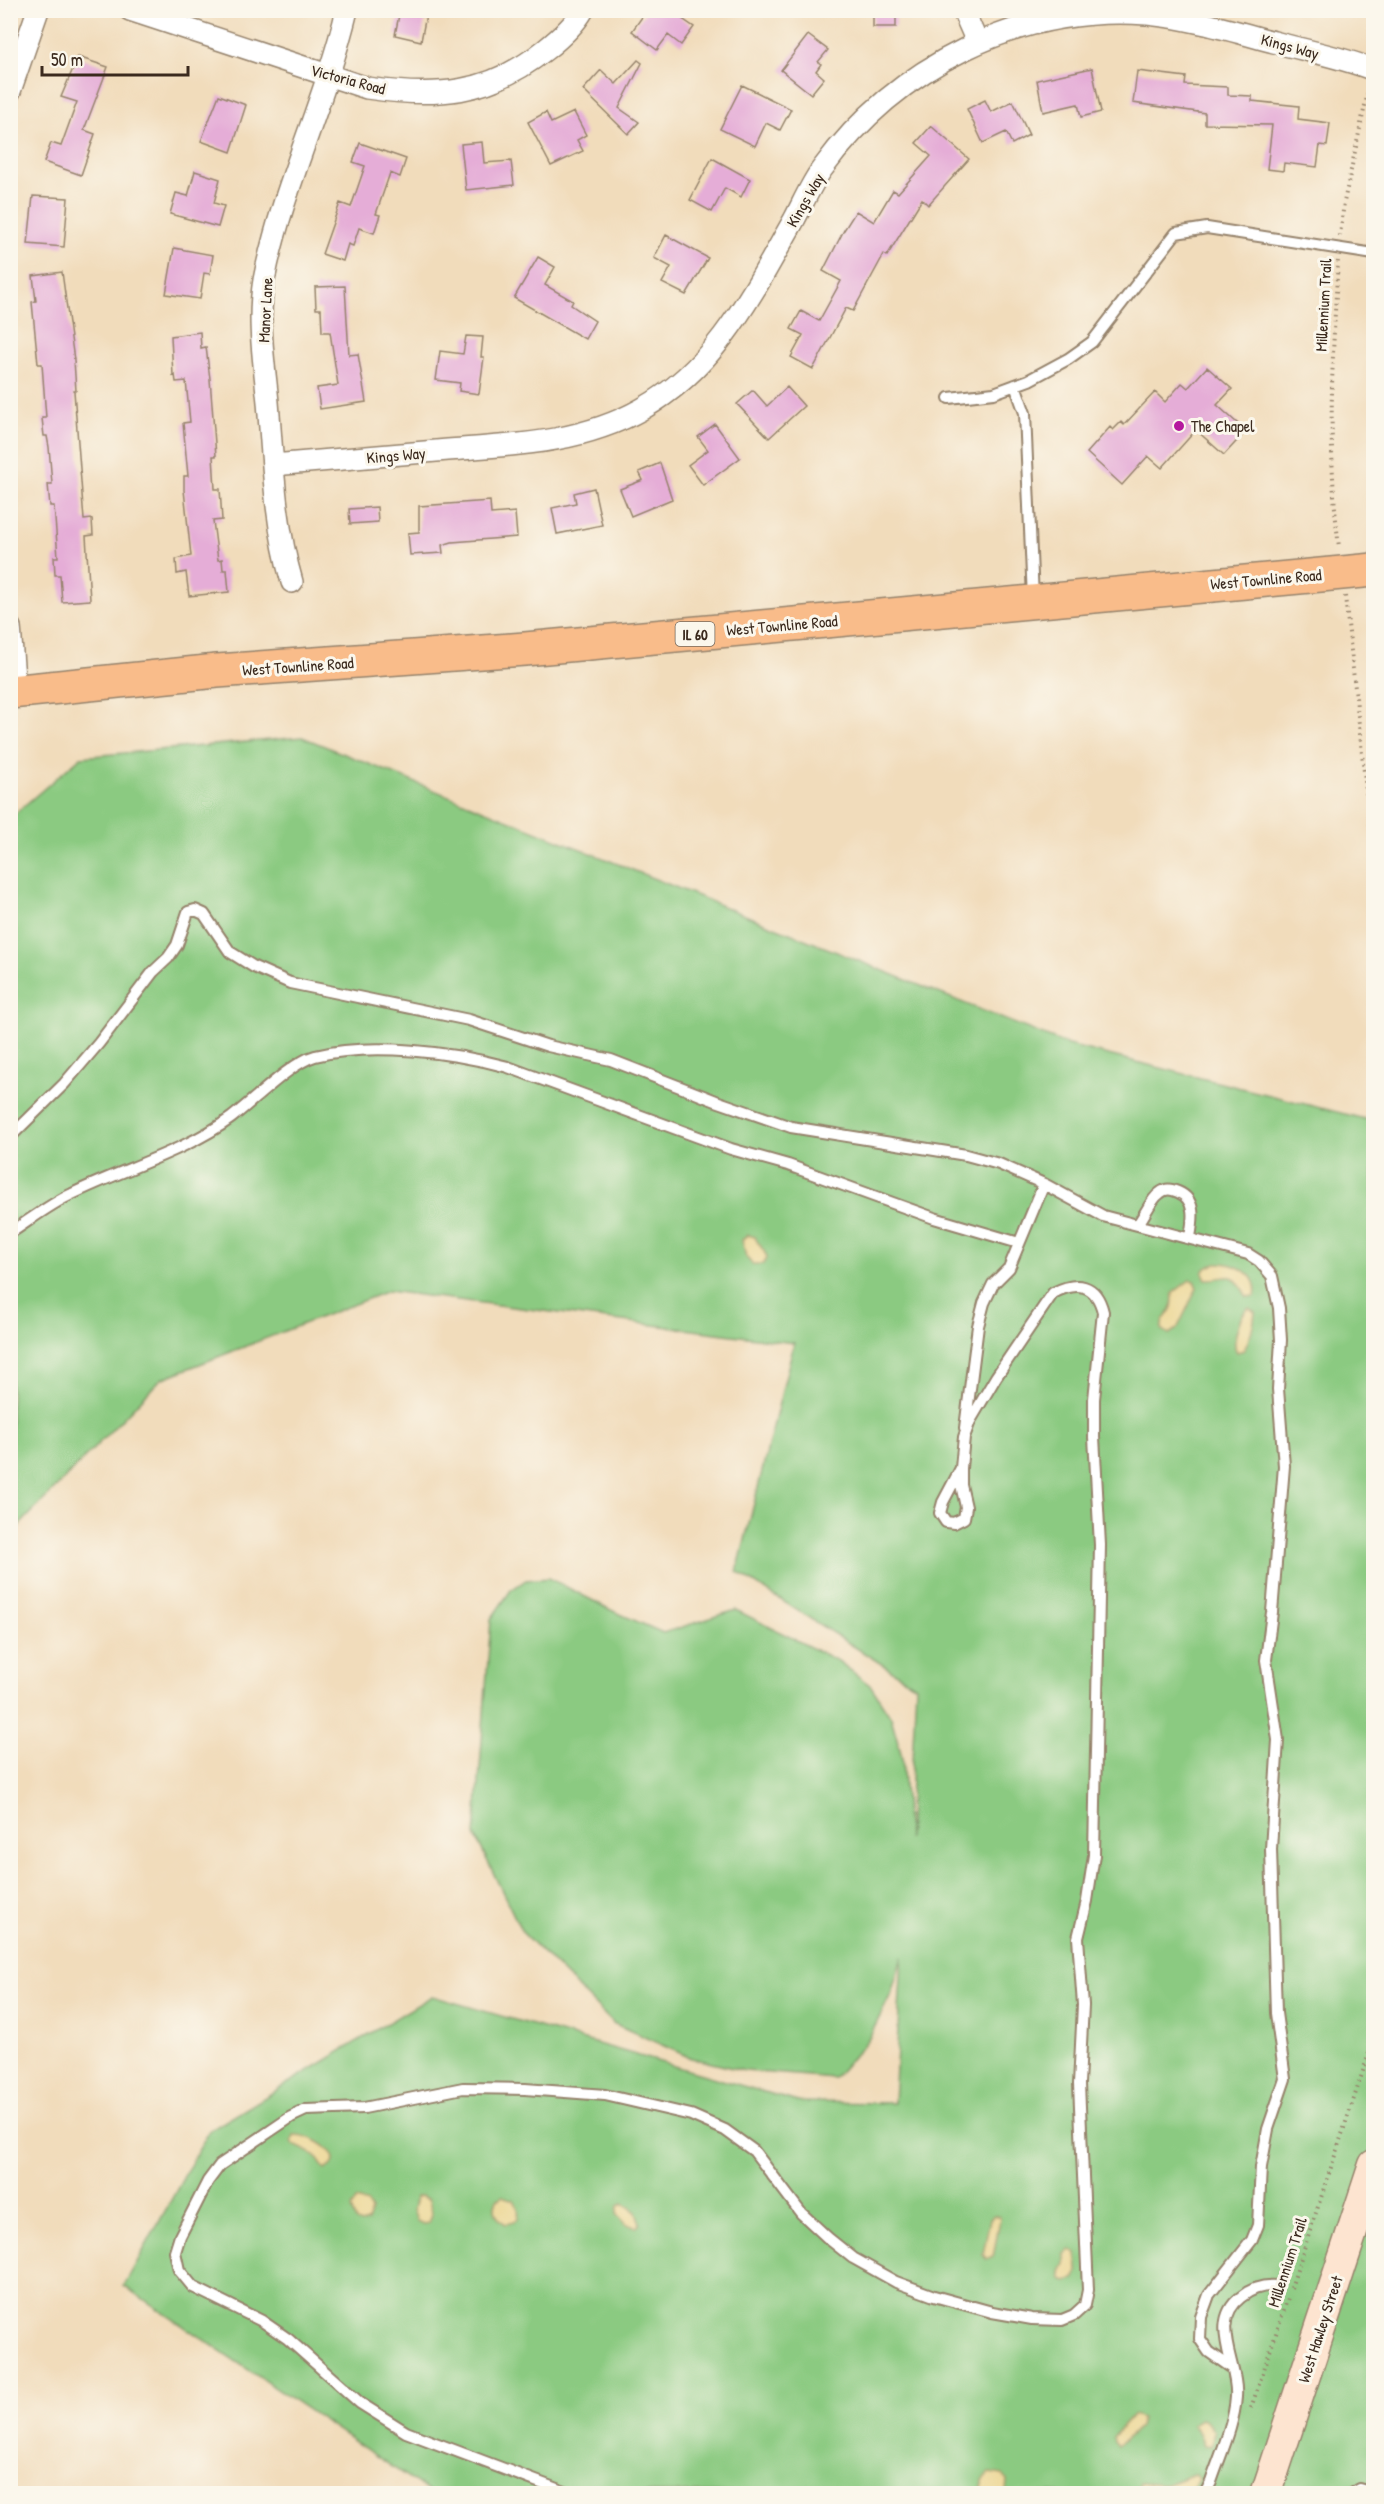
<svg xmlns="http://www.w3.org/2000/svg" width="1384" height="2504" font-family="'Patrick Hand',sans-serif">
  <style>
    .green { fill: #8bca81; stroke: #637a50; stroke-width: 1.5 }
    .sand { fill: #eeda9e; stroke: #94825e; stroke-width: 1.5 }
    .building { fill: #e5add7 }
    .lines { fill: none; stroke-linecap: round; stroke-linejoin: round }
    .lane-casing { stroke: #96836c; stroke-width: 14 }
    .street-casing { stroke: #96836c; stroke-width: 24 }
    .secondary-casing { stroke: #96836c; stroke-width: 33 }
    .primary-casing { stroke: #96836c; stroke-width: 36 }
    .path { stroke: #96836c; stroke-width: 4; stroke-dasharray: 1.5 4.5; stroke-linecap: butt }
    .lane { stroke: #fff; stroke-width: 10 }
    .street { stroke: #fff; stroke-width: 21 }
    .secondary { stroke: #fde4d0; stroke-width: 30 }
    .primary { stroke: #f9bc8a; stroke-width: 33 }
    .poi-dot { fill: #b5179e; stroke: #fbf7ec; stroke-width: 2 }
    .labels { text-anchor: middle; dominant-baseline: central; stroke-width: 6; stroke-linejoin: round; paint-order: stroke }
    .shield { fill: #fbf7ec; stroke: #75685c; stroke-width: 1.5 }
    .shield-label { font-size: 15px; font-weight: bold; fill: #3b2a1e }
    .street-label { font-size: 16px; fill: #3b2a1e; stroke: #fbf7ec }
    .poi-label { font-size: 16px; fill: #3b2a1e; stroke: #fbf7ec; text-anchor: start }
  </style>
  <rect width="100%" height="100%" fill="#fbf7ec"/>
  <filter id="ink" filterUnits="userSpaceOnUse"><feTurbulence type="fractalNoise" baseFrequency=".0167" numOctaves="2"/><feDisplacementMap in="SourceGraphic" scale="12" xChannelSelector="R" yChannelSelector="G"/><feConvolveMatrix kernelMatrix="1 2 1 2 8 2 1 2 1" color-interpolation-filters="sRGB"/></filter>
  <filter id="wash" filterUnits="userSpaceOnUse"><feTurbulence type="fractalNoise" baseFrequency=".008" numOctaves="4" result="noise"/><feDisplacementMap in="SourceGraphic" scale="24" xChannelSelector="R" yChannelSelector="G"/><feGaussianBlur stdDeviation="1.35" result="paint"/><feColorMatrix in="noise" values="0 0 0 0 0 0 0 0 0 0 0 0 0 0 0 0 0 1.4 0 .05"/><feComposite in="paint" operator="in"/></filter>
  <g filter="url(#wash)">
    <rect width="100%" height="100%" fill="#f1dcbb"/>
    <!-- green -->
    <path class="green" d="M302 737 1068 1045 1373 1121V2493H431L124 2286 209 2131 432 1996 798 2102 894 2103 902 1957 891 1994 868 2040 834 2078 745 2071 691 2058 613 2023 522 1932 475 1835 491 1619 511 1590 526 1580 549 1578 611 1610 663 1633 736 1610 838 1661 871 1686 891 1717 902 1757 908 1839 916 1686 737 1572 794 1343 388 1291 161 1379 11 1534V817L81 757Z"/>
    <!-- sand -->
    <path class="sand" d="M748 1235 755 1237C758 1245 765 1250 767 1258L763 1264H752L746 1257 742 1240Z
      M1216 1263C1234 1262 1260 1274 1255 1296L1247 1297C1230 1267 1234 1279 1206 1279L1203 1273 1206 1268Z
      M1190 1280 1194 1281 1197 1288 1177 1329 1169 1334 1162 1329C1161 1318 1167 1318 1171 1309 1174 1304 1172 1299 1173 1293Z
      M1249 1308 1255 1312C1254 1325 1250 1338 1244 1350L1237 1352C1231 1344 1240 1312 1249 1308Z
      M294 2135C314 2134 351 2159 325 2170L315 2155 294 2145 292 2140Z
      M421 2196 429 2200 432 2212 428 2223 423 2224 417 2221 413 2210 416 2197Z
      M502 2196 514 2200C518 2207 520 2212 517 2220L506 2224C495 2218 490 2203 502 2196Z
      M356 2200 368 2204 371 2210 367 2222 361 2224 356 2222 351 2209Z
      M623 2203 636 2212 640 2223 637 2227 627 2225 617 2214 618 2206Z
      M994 2215 999 2217 1000 2220C997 2232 996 2245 993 2256L986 2259 983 2254 990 2219Z
      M1071 2250 1077 2254 1078 2272 1074 2279 1066 2281 1062 2279 1061 2272 1065 2264V2254Z
      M1133 2415 1141 2418 1139 2427 1118 2446 1114 2441 1113 2437Z
      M1201 2419 1206 2421 1214 2432 1211 2446 1204 2445 1199 2433 1192 2424Z
      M989 2473 1003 2475 1007 2481 1006 2493H982V2480Z
      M1194 2474 1199 2480 1189 2493H1143L1138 2490 1139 2483 1165 2485Z"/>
    <g id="blocks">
      <!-- building -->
      <path class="building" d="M400 10H427L421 41 395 35Z
        M647 10H686L681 18 694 27 681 45 668 35 657 50 632 31Z
        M873 10H896V27H873Z
        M808 35 828 50 818 62 821 64 816 71 824 78 811 94 781 70Z
        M78 57 108 67 84 130 95 134 81 175 44 162 51 143 61 146 77 102 61 97Z
        M638 60 642 63 619 108 639 122 628 134 583 90 601 70 616 84Z
        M1092 68 1101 112 1081 117 1078 104 1043 112 1037 80Z
        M1137 71 1186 77 1185 85 1228 87V95L1252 96V101L1299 106 1298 119 1330 123 1327 146 1320 145 1317 167 1284 163 1283 171 1267 169 1272 125 1205 124V113L1133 103Z
        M742 85 791 109 780 130 766 123 755 146 720 129Z
        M219 95 246 105 231 152 201 141Z
        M985 100 991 112 1013 101 1029 135 1012 144 1006 132 983 143 967 109Z
        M546 112 551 123 574 112 586 135 577 140 583 151 551 166 528 122Z
        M931 126 969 159 928 205 922 199 887 256 884 254 853 311 846 308 813 369 791 357 803 335 791 329 801 311 819 321 841 281 823 271 844 230 856 211 874 222 893 190 898 193 931 156 916 143Z
        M482 142 484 163 511 161 514 185 466 190 461 144Z
        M360 143 406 159 400 177 390 173 376 214 380 215 374 233 359 228 353 246 348 244 343 261 322 254 340 203 351 207 365 166 353 162Z
        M712 158 750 179 741 197 725 188 712 212 690 200Z
        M195 171 220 179 214 203 224 206 218 227 170 214 176 193 188 196Z
        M33 196 68 198 64 247 28 244Z
        M666 235 708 258 686 295 662 283 671 267 654 258Z
        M174 248 213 255 210 274 204 273 200 299 166 294Z
        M538 257 555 267 545 285 573 301 571 305 595 321 585 339 514 298Z
        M62 272 74 360 76 391H74L84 520 92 519 93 535 86 536 90 600 62 602 60 575H55L54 557H58L54 506H50L48 484H52L49 447 47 436H44L42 418H46L42 364H38L32 302 36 301 33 276Z
        M345 286 349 355 358 354 366 402 320 409 317 388 338 385 330 332H322L321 309H316L315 287Z
        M200 332 201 348 206 347 210 379 216 456H213L215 489H220L222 520 213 521 218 560 222 559 223 570H227L229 592 189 596 186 572 177 574 176 559 191 556 184 490V476H188L183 423 190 422 186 381 176 382 175 375 173 376 171 336Z
        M466 336 483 337 481 357H484L479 394 459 391 460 383 436 380 440 351 463 354Z
        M1207 367 1232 389 1217 405 1246 431 1224 455 1196 430 1162 468 1148 456 1122 485 1087 453 1110 427 1113 430 1121 422 1124 425 1155 392 1165 402 1182 383 1188 388Z
        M787 387 804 406 769 438 737 404 753 390 767 406Z
        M715 424 740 458 703 485 688 465 708 450 698 437Z
        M660 463 672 499 631 516 620 489 643 480 639 472Z
        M594 488 602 525 557 534 552 508 576 503 574 493Z
        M490 501 491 514 515 512 517 537 452 542 442 545 443 553 410 555 408 533 419 532V506Z
        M377 507 378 522 350 524 349 509Z"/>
    </g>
  </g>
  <g filter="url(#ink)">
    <use href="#blocks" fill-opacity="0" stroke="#96836c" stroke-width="1.5"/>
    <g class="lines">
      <!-- lane casing -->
      <g class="lane-casing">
        <path id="lane" d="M1015 385 1025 413 1033 599
          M949 398 994 393 1029 380 1068 359 1092 342 1176 233 1207 228 1374 254
          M10 1137 64 1084 99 1043 153 972 168 958 177 945 188 912 195 910 204 914 230 952 254 967 290 983 469 1020 548 1046 611 1060 716 1101 791 1127 966 1155 999 1164 1044 1184 1009 1268 993 1284 984 1303 978 1326 965 1428
          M1044 1184 1103 1216 1248 1254 1259 1261 1272 1276 1279 1308 1281 1340 1278 1389 1284 1466 1272 1612 1266 1660 1278 1740 1271 1849 1276 2013 1285 2079 1268 2129 1261 2167 1258 2225 1252 2240 1209 2295 1201 2317 1200 2339 1209 2352 1232 2368
          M1138 1224C1145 1215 1151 1199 1160 1193 1166 1188 1171 1189 1178 1192 1197 1200 1193 1220 1190 1237
          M10 1233C30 1220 50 1204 72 1194 123 1169 186 1151 231 1118 252 1102 292 1062 315 1056 372 1042 452 1052 508 1067L731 1149 788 1165 934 1218 1019 1243
          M570 2494 406 2432 360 2403 288 2339 262 2321 193 2287 179 2270 175 2252 180 2236 208 2181 220 2165 291 2117 306 2110 364 2108 463 2088 525 2089 605 2095 691 2115 725 2130 754 2151 801 2213 828 2238 853 2258 896 2282 934 2296 992 2312 1032 2319 1062 2320 1074 2315 1085 2305 1088 2290 1079 2084 1083 2005 1078 1938 1087 1901 1094 1855 1100 1545 1094 1437V1399L1103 1312C1096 1283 1077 1281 1053 1293L996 1377 970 1421 964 1437 961 1468V1485L966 1507 964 1518 954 1523 946 1522 940 1513 943 1502 961 1468
          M1205 2494 1211 2482C1220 2455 1234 2426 1236 2397 1239 2365 1207 2323 1241 2297 1251 2289 1262 2285 1276 2286
          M1352 2494 1360 2489 1374 2493"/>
      </g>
      <!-- street casing -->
      <g class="street-casing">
        <path id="street" d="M130 10 367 88C435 98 489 95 545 50 559 39 574 26 583 10
          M963 10 977 42
          M10 91 38 10
          M273 465C331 460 389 455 448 450 515 445 582 443 642 409 717 367 753 292 794 220 803 203 811 184 822 169 897 66 1020 4 1147 14 1190 18 1233 31 1274 42 1307 51 1342 57 1374 70
          M292 582C275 524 273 463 268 402 264 362 257 320 264 280 282 188 325 102 347 10
          M10 627 15 691"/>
      </g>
      <!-- secondary casing -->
      <g class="secondary-casing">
        <path id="secondary" d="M1266 2494 1374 2165"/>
      </g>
      <!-- primary casing -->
      <g class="primary-casing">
        <path id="primary" d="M10 692 217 671 525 649 1374 570"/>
      </g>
      <!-- path -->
      <path class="path" d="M1340 236 1344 202 1369 87
        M1338 261C1332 356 1327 453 1339 547
        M1345 596 1374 864
        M1291 2288 1374 2038
        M1251 2408 1289 2295"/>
      <!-- lane -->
      <use href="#lane" class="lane"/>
      <!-- street -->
      <use href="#street" class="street"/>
      <!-- secondary -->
      <use href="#secondary" class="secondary"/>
      <!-- primary -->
      <use href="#primary" class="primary"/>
    </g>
  </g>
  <!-- markers -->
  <circle class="poi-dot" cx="1179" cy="426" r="6"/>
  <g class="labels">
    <!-- shield labels -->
    <rect class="shield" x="675.5" y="622" width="39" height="24" rx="4.5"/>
    <g class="shield-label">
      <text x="695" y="634">IL 60</text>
    </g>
    <!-- street labels -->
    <g class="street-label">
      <text transform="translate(1290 46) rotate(15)">Kings Way</text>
      <text transform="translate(348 79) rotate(15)">Victoria Road</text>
      <text transform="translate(805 200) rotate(-60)">Kings Way</text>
      <text transform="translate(1323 305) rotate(-87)">Millennium Trail</text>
      <text transform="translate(265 310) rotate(-87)">Manor Lane</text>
      <text transform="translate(396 455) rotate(-5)">Kings Way</text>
      <text transform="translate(1266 579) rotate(-5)">West Townline Road</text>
      <text transform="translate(782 625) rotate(-5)">West Townline Road</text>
      <text transform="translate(298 666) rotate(-4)">West Townline Road</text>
      <text transform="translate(1287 2262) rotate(-72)">Millennium Trail</text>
      <text transform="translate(1320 2329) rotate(-72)">West Hawley Street</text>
    </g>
    <!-- poi labels -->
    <g class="poi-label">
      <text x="1191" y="426">The Chapel</text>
    </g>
  </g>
  <!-- margin -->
  <rect width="1384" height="2504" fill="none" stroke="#fbf7ec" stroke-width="36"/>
  <!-- scale -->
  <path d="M42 66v9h146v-9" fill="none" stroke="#3b2a1e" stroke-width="3"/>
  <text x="51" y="66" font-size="18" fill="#3b2a1e" stroke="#fbf7ec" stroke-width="4.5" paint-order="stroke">50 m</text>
</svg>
